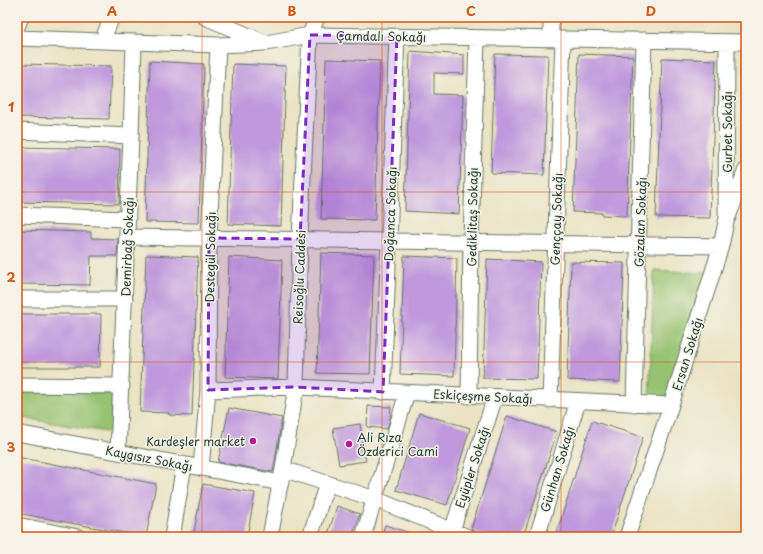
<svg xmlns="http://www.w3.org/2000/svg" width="763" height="554" font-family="'Playpen Sans',sans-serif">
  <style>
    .green { fill: #97c371; stroke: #5b8052 }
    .building { fill: #c098dd }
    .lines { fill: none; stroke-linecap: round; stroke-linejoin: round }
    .minor-casing { stroke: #676; stroke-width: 17 }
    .minor { stroke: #fff; stroke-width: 15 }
    .marked { fill: #7b2cbf; fill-opacity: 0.2; stroke: #7b2cbf; stroke-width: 3; stroke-dasharray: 8 5; stroke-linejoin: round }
    .grid { fill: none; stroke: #d45610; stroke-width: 1; stroke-opacity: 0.55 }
    .poi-dot { fill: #b5179e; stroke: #f7f3e8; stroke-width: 1.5 }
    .labels { text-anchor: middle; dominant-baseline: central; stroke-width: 3; stroke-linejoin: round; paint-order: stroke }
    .street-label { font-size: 12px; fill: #1f3d34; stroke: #f7f3e8 }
    .poi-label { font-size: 12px; fill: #1f3d34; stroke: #f7f3e8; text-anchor: start }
    .neatline { fill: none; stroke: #d45610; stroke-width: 1.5 }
    .grid-label { font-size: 13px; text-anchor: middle; font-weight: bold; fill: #d45610 }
  </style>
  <rect width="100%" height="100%" fill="#f7f3e8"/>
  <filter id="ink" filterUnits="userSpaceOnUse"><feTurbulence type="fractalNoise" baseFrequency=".025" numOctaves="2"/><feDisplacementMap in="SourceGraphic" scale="8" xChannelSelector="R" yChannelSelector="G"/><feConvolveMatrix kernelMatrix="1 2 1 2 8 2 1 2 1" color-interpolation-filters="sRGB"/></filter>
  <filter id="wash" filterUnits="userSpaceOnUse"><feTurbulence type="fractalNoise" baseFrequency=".012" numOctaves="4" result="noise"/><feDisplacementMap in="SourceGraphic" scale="16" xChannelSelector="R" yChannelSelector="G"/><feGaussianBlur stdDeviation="0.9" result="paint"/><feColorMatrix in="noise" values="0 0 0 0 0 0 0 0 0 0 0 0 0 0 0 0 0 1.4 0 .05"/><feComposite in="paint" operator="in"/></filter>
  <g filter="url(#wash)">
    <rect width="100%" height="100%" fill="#eae3c4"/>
    <!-- green -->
    <path class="green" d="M745 64H746V180L744 187 742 152Z
      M654 270 708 273 667 395 657 399 649 400Z
      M17 392 113 393 112 433 17 417Z"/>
    <g id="blocks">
      <!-- building -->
      <path class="building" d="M410 51 464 55V74L434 73V94L463 95 459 214 405 211Z
        M495 54 548 55 544 175 491 173Z
        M579 54 633 56 627 216 602 215V213L573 212Z
        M662 58 716 60 710 218 656 217Z
        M326 59 380 61 375 220 321 219Z
        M150 61 204 64 199 223 145 222Z
        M17 64 111 66 109 119 17 117Z
        M233 64 286 66 281 226 228 224Z
        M17 147 120 149 119 204 17 202Z
        M17 230 91 232V238L118 239 117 256H91L90 285 17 284Z
        M321 253 374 255 370 374 317 373Z
        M146 255 198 257 192 416 169 415V413L140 412Z
        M404 256 457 258 454 376 400 374Z
        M229 257 282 260 278 379 225 377Z
        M487 259 541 262 537 379 483 378Z
        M571 262 624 263 620 382 567 380Z
        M17 314H101L100 367H17Z
        M368 406 391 407 390 418 387 429 367 427Z
        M229 408 282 418 273 472 218 462Z
        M419 413 470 428 447 505 396 490Z
        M507 416 557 432 523 537H492L475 532 471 529Z
        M592 421 643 437 611 537H563L556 535Z
        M360 424 366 461 339 465 333 428Z
        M17 457 156 484 146 537 17 513Z
        M203 484 255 493 247 537H193Z
        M337 506 360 514 352 537H327Z
        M385 525 416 535 415 537H381Z"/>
    </g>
  </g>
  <g filter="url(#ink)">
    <use href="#blocks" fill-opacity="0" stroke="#676" stroke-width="1"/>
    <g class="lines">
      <!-- minor casing -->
      <g class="minor-casing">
        <path id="minor" d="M205 17 261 41
          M17 27 21 17
          M17 38 218 45 266 43 310 35 746 42
          M551 39V17
          M102 41 112 17
          M17 131 131 136
          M726 213 727 42
          M17 215 128 219
          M127 237 721 246
          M17 299H125
          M17 385 122 386
          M208 390 296 387 671 405
          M383 392 397 36
          M469 396 471 242 477 38
          M550 400 563 39
          M634 404 644 40
          M17 433 281 483
          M118 452 131 136 134 42
          M201 468 208 390 209 238 218 45
          M283 469 375 499 468 537
          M17 525 78 537
          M172 537 184 465
          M270 537 283 469 296 387 300 239 310 35 317 17
          M310 537 327 483
          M363 537 407 393
          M450 537 495 397
          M537 537 578 401
          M627 537 671 405 721 246 726 222 746 170"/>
      </g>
      <!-- minor -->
      <use href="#minor" class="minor"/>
    </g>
  </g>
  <!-- marked area -->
  <path class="marked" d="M310 35 397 36 383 392 296 387 208 390 209 238 300 239Z"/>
  <!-- grid -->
  <path class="grid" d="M202 17V537M382 17V537M561 17V537M17 192H746M17 362H746"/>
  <!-- markers -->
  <g class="poi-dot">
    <circle cx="253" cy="441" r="4"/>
    <circle cx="349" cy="444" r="4"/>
  </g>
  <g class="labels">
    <!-- street labels -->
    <g class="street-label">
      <text transform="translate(381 36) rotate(1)">Çamdalı Sokağı</text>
      <text transform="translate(727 132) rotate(-90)">Gurbet Sokağı</text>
      <text transform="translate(390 214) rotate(-88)">Doğanca Sokağı</text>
      <text transform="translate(472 217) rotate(-89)">Gediklitaş Sokağı</text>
      <text transform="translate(556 219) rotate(-88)">Genççay Sokağı</text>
      <text transform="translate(640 222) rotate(-88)">Gözalan Sokağı</text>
      <text transform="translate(127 247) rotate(-88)">Demirbağ Sokağı</text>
      <text transform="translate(210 257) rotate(-89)">Destegül Sokağı</text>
      <text transform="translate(299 277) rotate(-88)">Reisoğlu Caddesi</text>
      <text transform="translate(687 354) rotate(-73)">Ersan Sokağı</text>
      <text transform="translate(483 396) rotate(3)">Eskiçeşme Sokağı</text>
      <text transform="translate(149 458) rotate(11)">Kaygısız Sokağı</text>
      <text transform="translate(472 467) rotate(-72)">Eyüpler Sokağı</text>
      <text transform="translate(557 469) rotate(-73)">Günhan Sokağı</text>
    </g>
    <!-- poi labels -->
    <g class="poi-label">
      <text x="357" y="437">Ali Rıza<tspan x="357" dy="14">Özderici Cami</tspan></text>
      <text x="245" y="441" text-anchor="end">Kardeşler market</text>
    </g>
  </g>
  <!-- margin -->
  <rect width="763" height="554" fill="none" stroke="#f7f3e8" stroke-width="44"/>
  <rect x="22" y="22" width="719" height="510" class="neatline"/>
  <g class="grid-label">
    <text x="112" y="16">A</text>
    <text x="292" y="16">B</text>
    <text x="471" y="16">C</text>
    <text x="651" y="16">D</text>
    <text x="11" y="112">1</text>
    <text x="11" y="282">2</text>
    <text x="11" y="452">3</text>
  </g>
</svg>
